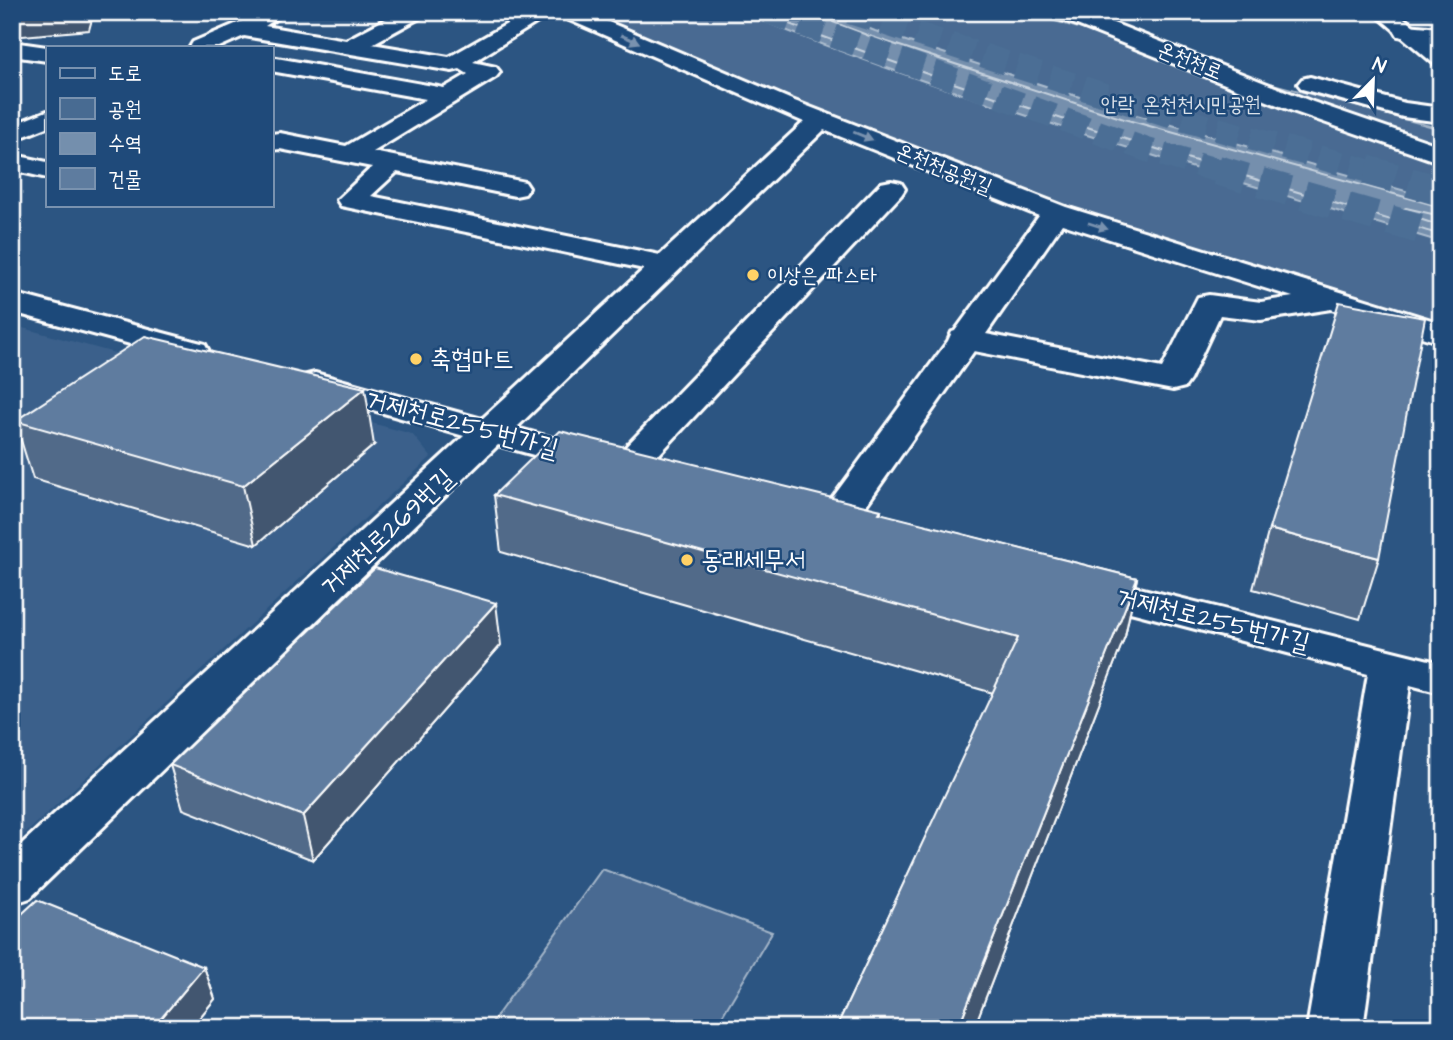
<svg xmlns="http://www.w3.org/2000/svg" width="1453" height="1040" font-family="'Architects Daughter','Poor Story',sans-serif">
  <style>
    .built { fill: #3b618b }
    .green { fill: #486b92; stroke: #a4b5c8; stroke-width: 2 }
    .water { fill: #748fad; stroke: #acbcce; stroke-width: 2 }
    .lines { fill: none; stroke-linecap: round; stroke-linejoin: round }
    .shore { stroke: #c7d2de; stroke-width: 2 }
    .highway-tunnel-far1 { stroke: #4c6e95; stroke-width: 24; stroke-dasharray: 24 11; stroke-linecap: butt }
    .highway-tunnel { stroke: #4c6e95; stroke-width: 30; stroke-dasharray: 30 15; stroke-linecap: butt }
    .minor-casing { stroke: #fff; stroke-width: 6 }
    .major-casing { stroke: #fff; stroke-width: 6 }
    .minor { fill: #1f4a7a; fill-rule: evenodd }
    .major { fill: #1f4a7a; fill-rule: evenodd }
    .wall { fill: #516b89; stroke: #fff; stroke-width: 2 }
    .shaded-wall { fill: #42576f; stroke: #fff; stroke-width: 2 }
    .building { fill: #5e7c9f; stroke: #fff; stroke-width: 2 }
    .oneway { fill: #7992af }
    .poi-dot { fill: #ffd166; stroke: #1f4a7a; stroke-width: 2.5 }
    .labels { text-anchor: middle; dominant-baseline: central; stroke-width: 5; stroke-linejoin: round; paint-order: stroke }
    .far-street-label { font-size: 21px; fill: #fff; stroke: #1f4a7a }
    .far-park-label { font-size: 21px; fill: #dae1e9; stroke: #1f4a7a }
    .far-poi-label { font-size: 21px; fill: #fff; stroke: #1f4a7a; text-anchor: start }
    .poi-label { font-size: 26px; fill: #fff; stroke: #1f4a7a; text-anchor: start }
    .street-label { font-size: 26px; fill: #fff; stroke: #1f4a7a }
  </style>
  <rect width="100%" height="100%" fill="#2c5582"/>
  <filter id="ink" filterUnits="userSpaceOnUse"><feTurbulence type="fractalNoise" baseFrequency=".0143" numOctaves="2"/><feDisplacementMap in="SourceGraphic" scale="14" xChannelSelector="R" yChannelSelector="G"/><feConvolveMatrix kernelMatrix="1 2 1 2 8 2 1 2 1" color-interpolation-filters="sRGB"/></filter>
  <g filter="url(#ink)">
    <!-- built -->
    <path class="built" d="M12 325 412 434 431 457 12 846Z"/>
    <!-- green -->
    <path class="green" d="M577 12H1024L1243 76 1441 129V328L1057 209Z
      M602 869 772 932 715 1028H488Z"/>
    <!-- water -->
    <path class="water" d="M740 12H828L875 31 1126 112 1441 201V242C1205 171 968 105 740 12Z"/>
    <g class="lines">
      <!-- shore -->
      <path class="shore" d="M758 12C982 99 1211 166 1441 235
        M829 12 833 22 872 37 1124 119 1441 207
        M1441 216 1406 208 1402 210 1404 214 1441 226"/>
      <!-- highway-tunnel-far1 -->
      <path class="highway-tunnel-far1" d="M768 12 1147 150 1223 172
        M850 12 1163 114 1372 172"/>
      <!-- highway-tunnel -->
      <path class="highway-tunnel" d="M1217 170 1441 235
        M1366 170 1441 191"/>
      <!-- minor casing -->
      <g class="minor-casing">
        <path id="minor" d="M268 12 277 18 265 26 346 40 399 12H426L423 16 372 44 449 57 528 12H554L473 62 496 67 500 72 496 77 373 152 525 182 529 188 525 194 515 196 397 172 371 196 660 255 804 122 560 16 557 12H585L792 100 1066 207 1441 323V343L1331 309 1261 320 1220 315 1190 380 1185 387 1173 390 974 351 848 531 834 535 820 531 815 523 820 515 948 341 952 332 955 331 1039 216 824 130 516 428 607 453 612 461 881 183 891 181 901 183 905 189 901 195 637 478 624 481 611 478 606 469 594 472 498 445 30 898 12 904V853L464 436 303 390 298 383 303 376 315 373 482 419 644 269 341 206 337 200 372 167 280 149 271 150V134L280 133 346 146 426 99 271 71V57L444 88 468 74 460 69 452 71 244 36 219 47H190L193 42 259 14ZM1062 224 1293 297 1261 302 1209 295 1198 297 1162 368 986 334Z
          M1047 12H1081L1093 15 1313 102 1441 146V163L1295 112 1077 25 1050 16Z
          M1406 25 1441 28V42L1398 36 1395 31 1398 26Z
          M12 42 47 47V61L12 56Z
          M1310 77 1405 103 1441 108V122L1403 117 1302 89 1298 84 1302 79Z
          M47 111V127L12 141V125Z
          M19 156 47 162V178L12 170V158Z
          M12 293 205 344 209 351 205 358 193 361 12 312Z
          M1083 574 1441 663V693L1410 685 1363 1028H1307L1368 674 1069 596 1063 587 1069 578Z"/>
      </g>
      <!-- major casing -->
      <g class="major-casing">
        <path id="major" d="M1373 12H1396L1441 47V65L1433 63Z"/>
      </g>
      <!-- minor -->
      <use href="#minor" class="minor"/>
      <!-- major -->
      <use href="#major" class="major"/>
    </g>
    <!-- wall -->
    <path class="wall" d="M15 421 374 445 256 545 33 479Z
      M494 495 881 510V514L1137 578 1125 636 974 1028H836L993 693 501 552Z
      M1269 529 1379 558 1360 619 1253 589Z
      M501 645 313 860 183 809 170 765Z
      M12 923 204 967 215 999 191 1028H12Z"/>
    <!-- shaded-wall -->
    <path class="shaded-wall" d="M12 12H94L89 30 12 37Z
      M365 388 374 445 256 545 243 486Z
      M1137 578 1125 636 974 1028H958Z
      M496 603 501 645 313 860 303 816Z
      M204 967 215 999 191 1028H153Z"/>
    <!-- building -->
    <path class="building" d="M1339 302 1425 318 1379 558 1269 529Z
      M145 336 365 388 243 486 15 421Z
      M560 431 881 510 879 513 1137 578 958 1028H836L1018 638 494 495Z
      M375 568 496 603 303 816 170 765Z
      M37 900 204 967 153 1028H29L12 1021V923Z"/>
    <!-- one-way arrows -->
    <defs><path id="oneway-solid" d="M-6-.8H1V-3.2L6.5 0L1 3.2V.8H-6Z" transform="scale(1.75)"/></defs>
    <g class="oneway">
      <use href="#oneway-solid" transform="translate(630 39) rotate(23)"/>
      <use href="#oneway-solid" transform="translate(863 136) rotate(22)"/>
      <use href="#oneway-solid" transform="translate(1098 226) rotate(18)"/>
    </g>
  </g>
  <!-- markers -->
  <g class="poi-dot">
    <circle cx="753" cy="275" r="7"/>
    <circle cx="416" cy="359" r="7"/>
    <circle cx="687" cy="560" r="7"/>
  </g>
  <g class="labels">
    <!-- far-street labels -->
    <g class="far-street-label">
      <text transform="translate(1190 61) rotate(22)">온천천로</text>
      <text transform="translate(944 169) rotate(22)">온천천공원길</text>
    </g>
    <!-- far-park labels -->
    <g class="far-park-label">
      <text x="1181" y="104">안락 온천천시민공원</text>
    </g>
    <!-- far-poi labels -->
    <g class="far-poi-label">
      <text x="767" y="275">이상은 파스타</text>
    </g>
    <!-- poi labels -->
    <g class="poi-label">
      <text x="430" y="359">축협마트</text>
      <text x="701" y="560">동래세무서</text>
    </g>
    <!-- street labels -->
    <g class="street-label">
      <text transform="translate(462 424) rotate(15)">거제천로255번가길</text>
      <text transform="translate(387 532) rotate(-43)">거제천로269번길</text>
      <text transform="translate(1213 620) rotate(14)">거제천로255번가길</text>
    </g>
  </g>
  <!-- margin -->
  <rect width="1453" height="1040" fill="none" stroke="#1f4a7a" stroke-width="42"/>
  <rect x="21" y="21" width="1411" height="998" fill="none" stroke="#fff" stroke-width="2.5" filter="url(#ink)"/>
  <!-- legend -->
  <rect x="46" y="46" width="228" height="161" fill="#1f4a7a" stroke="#7992af" stroke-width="2"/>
  <rect x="60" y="68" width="35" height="10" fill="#1f4a7a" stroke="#7992af" stroke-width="2"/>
  <text x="108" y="80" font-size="21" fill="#ffffff">도로</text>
  <rect x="60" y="98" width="35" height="21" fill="#486b92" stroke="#7992af" stroke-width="2"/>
  <text x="108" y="116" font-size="21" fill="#ffffff">공원</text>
  <rect x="60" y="133" width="35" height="21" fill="#748fad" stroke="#7992af" stroke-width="2"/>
  <text x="108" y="150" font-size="21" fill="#ffffff">수역</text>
  <rect x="60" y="168" width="35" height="21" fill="#5e7c9f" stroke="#7992af" stroke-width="2"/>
  <text x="108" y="186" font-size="21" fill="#ffffff">건물</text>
  <!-- north arrow -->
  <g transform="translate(1373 80) rotate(23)" stroke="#1f4a7a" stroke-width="5" paint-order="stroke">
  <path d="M0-5L12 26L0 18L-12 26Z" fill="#ffffff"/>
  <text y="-10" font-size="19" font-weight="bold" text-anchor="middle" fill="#ffffff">N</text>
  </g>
</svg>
